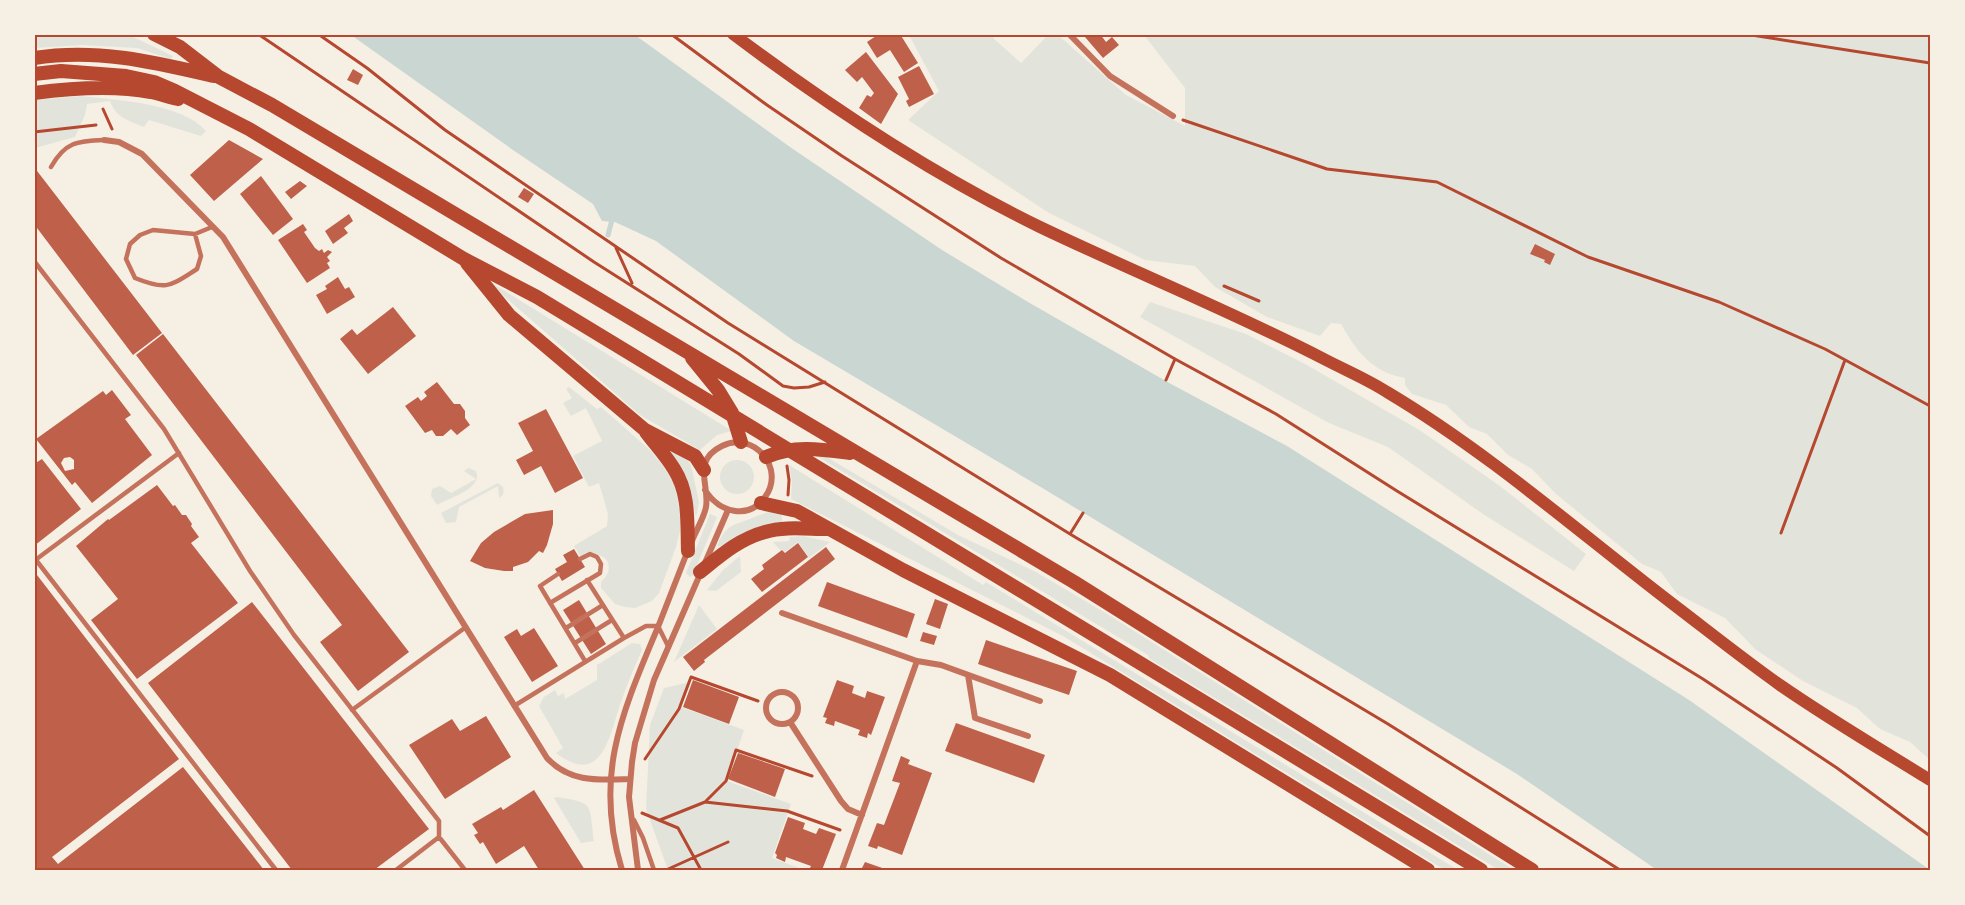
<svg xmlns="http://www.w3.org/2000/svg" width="1965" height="905" font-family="'Public Sans',sans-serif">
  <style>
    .green { fill: #e2e4dc }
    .water { fill: #c9d6d2 }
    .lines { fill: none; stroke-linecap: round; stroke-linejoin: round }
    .stream { stroke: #c9d6d2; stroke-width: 5 }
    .building { fill: #bf614a; fill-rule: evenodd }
    .path { stroke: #b5482f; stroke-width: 3 }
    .service { stroke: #c5725c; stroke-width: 4.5 }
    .minor { stroke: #c5725c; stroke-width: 6 }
    .secondary { stroke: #b5482f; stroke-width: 12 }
    .primary { stroke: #b5482f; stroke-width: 14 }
    .neatline { fill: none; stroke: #b5482f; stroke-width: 2 }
  </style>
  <rect width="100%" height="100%" fill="#f6efe4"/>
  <!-- green -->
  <path class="green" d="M127 34 173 56 171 59 137 48 82 45 35 48V35Z
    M909 35H996L993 38 1021 63 1048 35H1058L1126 95 1185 126V88L1144 35H1930V760L1910 742 1880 729 1857 708 1803 681 1755 649 1725 618 1677 594 1661 572 1642 564 1556 494 1532 469 1508 455 1487 434 1469 427 1446 405 1412 394 1405 385V378C1373 373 1356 351 1341 324L1331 323 1320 336 1267 317 1215 287 1195 266 1145 260 1049 213 908 120 939 91Z
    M81 96C116 100 182 103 206 131L201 136 149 120 144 127C129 121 115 117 110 101L87 104 85 115 75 137 35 148V100Z
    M490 282 732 431 717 435 700 450 640 415 489 283Z
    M1150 302 1246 334 1307 365 1421 431 1500 486 1586 554 1574 571 1483 514 1388 447 1329 423 1140 317Z
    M569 387 597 409 601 407 650 450 666 470 675 487 681 516 680 531 676 547 659 593 652 601 635 608 625 607 615 604 601 588V582C620 564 601 547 581 557L574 546 607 526 608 514 599 483 589 487 573 456 602 441 586 408 571 416 563 403 572 398 566 389Z
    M800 446 820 453 958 535 1036 572 1104 612 1514 870H1499L1150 659 1148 655Z
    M671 449 685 457 691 465 699 502 696 517 686 477 671 453Z
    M720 477a17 17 0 1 1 34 0a17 17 0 1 1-34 0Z
    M789 465 983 585 986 582 1458 870H1445L1063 636 791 499 792 481Z
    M468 468 476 471C484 488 449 498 437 505L431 496 432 489 440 486 451 493 476 479 464 471Z
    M498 483 503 487C504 493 504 495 499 498L498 486 459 507 456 522 446 523 441 513Z
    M775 511 782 513V522L747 531 721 546H717C726 524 733 526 752 518 761 515 766 512 775 511Z
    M710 514 717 517 693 575 690 577 686 573Z
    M803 536 830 542 809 558 798 542 785 552 782 549 780 550 773 542 789 541 790 537Z
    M740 556 741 572 716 591 707 590 723 570Z
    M699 605 717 629 674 662Z
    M632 643 640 644 642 650C634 667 627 685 621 702 610 733 603 789 556 753L563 748 539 706 544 697 555 690 558 696 564 693 565 699 597 680V665Z
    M690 682 681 707 744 730 727 781 791 804 772 858 805 870H668L646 809 650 725 664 688Z
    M556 797C595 803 589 803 594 841L581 843 554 798Z"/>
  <!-- water -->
  <path class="water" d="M351 35H635L790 147 942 250 1028 302 1171 384 1287 446 1689 700 1930 870H1657L1517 774 1044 489 794 341 656 241 615 222 602 221 593 204 513 150Z"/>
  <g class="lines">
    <!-- stream -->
    <path class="stream" d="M608 235 613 216"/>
  </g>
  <!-- building -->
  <path class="building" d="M879 34H900L918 63 904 72 890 50 877 58 867 42Z
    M1088 34H1100L1106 42 1112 37 1119 45 1103 58 1085 37Z
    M866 52 898 94 881 124 859 108 867 95 871 97 874 93 862 77 857 82 845 70Z
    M919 66 934 94 909 107 906 101 909 99 898 77Z
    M353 69 363 75 358 85 347 80Z
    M229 140 263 159 214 201 190 175Z
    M34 167 162 333 133 355 34 224Z
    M261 176 293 219 273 235 240 194Z
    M300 181 307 186 291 199 285 192Z
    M524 188 534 194 528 203 518 197Z
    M349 214 353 221 344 228 348 233 333 244 325 231Z
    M303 224 307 230 304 232 315 248 319 251 322 249 324 253 328 250 332 252 327 257 330 261 327 263 330 268 307 283 278 240Z
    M1535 244 1555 254 1550 265 1544 262 1545 260 1530 254Z
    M338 277 345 289 349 287 355 297 327 314 316 295 327 289 325 286Z
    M393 307 416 336 368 374 340 339 352 329 357 335Z
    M163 334 409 652 358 691 320 642 342 625 136 355Z
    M437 382 454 404H460L465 411V418L470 425 457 435 451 429 443 436H436L432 430 425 433 405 406 418 397 421 401 427 396 424 392Z
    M112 390 131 415 125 419 152 455 92 503 75 482 72 485 36 439 103 391 106 395ZM70 457 74 460V469L65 471 61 463 64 458Z
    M546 409 583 478 555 493 541 466 524 475 516 460 533 451 518 423Z
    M42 459 81 509 34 546V464Z
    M157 485 173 506 175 505 182 515H186L192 524 191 526 199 537 191 543 238 603 137 679 91 620 118 599 76 546 108 519 109 520Z
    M553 510V524L547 545 543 553 539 551 528 562 513 567V571H504L485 568 470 561 481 543 494 532 525 514Z
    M798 543 808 557 762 592 751 579 764 569 762 565 782 550 785 553Z
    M826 547 835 559 704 660 705 662 694 671 683 657Z
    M574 549 585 567 562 581 555 569 567 562 563 555Z
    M37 575 179 759 52 857 58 864 183 767 264 870H34V577Z
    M827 582 915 614 907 638 818 606Z
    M935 599 948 604 940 629 926 624Z
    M579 600 606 644 591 654 563 610Z
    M252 602 429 829 374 870H292L148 683Z
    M534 628 558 666 532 682 504 637 517 629 521 636Z
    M923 632 937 636 934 645 920 641Z
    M986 640 1077 671 1069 695 978 664Z
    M693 680 739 697 729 724 683 707Z
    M837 680 854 686 852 693 865 698 867 691 885 697 871 735 868 733 867 738 858 735 860 730 835 721 834 726 825 723 827 718 823 717Z
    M486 716 511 757 445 799 409 745 452 719 460 731Z
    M956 723 1045 755 1034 783 945 751Z
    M738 753 785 769 775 797 728 779Z
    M901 756 910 760 908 764 932 773 902 855 878 846 877 849 868 846 877 823 884 825 900 783 892 781Z
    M534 790 585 870H539L524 846 496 864 483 842 480 844 474 835 478 833 472 824 501 807 503 810Z
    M788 817 805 823 803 829 816 834 819 828 836 834 822 870H809L811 866 786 857 785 862 776 858 777 855 775 853Z
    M865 862 888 870H861Z"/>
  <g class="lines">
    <!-- path -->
    <path class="path" d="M258 34 594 262 739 354 783 386 794 388 809 387 825 382
      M318 34 367 68 445 130 728 323 1070 534 1388 724 1620 870
      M671 34 767 105 842 156 1001 258 1175 359 1276 414 1397 491 1703 679 1837 768 1930 836
      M1745 34 1930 63
      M103 109 112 129
      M1183 120 1327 169 1437 182 1588 257 1719 302 1825 349 1930 406
      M34 132 96 125
      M616 248 632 283
      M1224 286 1259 301
      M1166 380 1175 359
      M787 466 789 480 788 495
      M1781 533 1845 360
      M1070 534 1083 513
      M645 759 679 709 691 677 758 701
      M705 802 726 781 736 750 812 776
      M642 813 678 828 701 870
      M660 820 705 802 787 811 840 830
      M605 870H606
      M666 870 728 842"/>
    <!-- service -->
    <path class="service" d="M51 167C65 142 77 141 104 140
      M195 234 201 256 197 269C170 286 167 291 135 278L126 259 130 244 140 235 153 230 195 234 212 227
      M34 261 164 429 250 571 294 635 439 821V837L396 870
      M36 560 276 870
      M34 561 179 453
      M558 574 540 586 585 661
      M587 580 624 638
      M550 603 600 573 601 564 597 557 590 554 580 559
      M566 628 603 605
      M575 643 612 620
      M514 706 624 638 646 626H658L668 646
      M352 710 466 627
      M634 820 643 838 654 870
      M439 837 465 870"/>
    <!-- minor -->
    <path class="minor" d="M1069 34 1110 76 1173 116
      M104 140 119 142 142 154 223 237 547 758C570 783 599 780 630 779
      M692 541C696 530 704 518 706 507 710 485 691 461 722 446 754 430 786 469 765 497 748 521 719 512 705 490
      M782 613 917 661 941 665 1040 701
      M968 675 975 718 1028 736
      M766 708a16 16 0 1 1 32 0a16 16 0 1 1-32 0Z
      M790 722 841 801 848 809 862 815
      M622 870C593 776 622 713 658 627 668 602 678 576 688 550
      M638 870 629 797 632 762 635 743 654 680 728 510
      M842 870 917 661"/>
    <!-- secondary -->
    <path class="secondary" d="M733 34C830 107 931 174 1040 227 1134 272 1231 311 1324 359 1345 370 1367 379 1387 392 1491 454 1582 535 1678 608 1712 634 1746 661 1780 685 1829 719 1880 749 1930 780"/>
    <!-- primary -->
    <path class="primary" d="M154 34 180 47 219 77 272 105 1074 582 1532 870
      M34 58C97 48 154 62 214 76
      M34 74 61 71 126 76 154 82 175 91 249 129 464 259 537 297 1481 870
      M34 93C72 88 113 85 151 92 160 94 169 97 178 99
      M467 263 509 315 645 430 695 456 704 470
      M692 358 718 390 732 413 741 442
      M646 432C655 444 666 456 674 469 690 494 687 523 688 551
      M766 457C794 445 820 449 850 453
      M761 503 797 511 903 570 1110 675 1428 870
      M700 572C720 556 739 539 765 532 784 526 807 529 827 529"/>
  </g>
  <!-- border -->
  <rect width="1965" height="905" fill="none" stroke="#f6efe4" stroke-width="72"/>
  <rect x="36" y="36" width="1893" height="833" class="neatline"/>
</svg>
